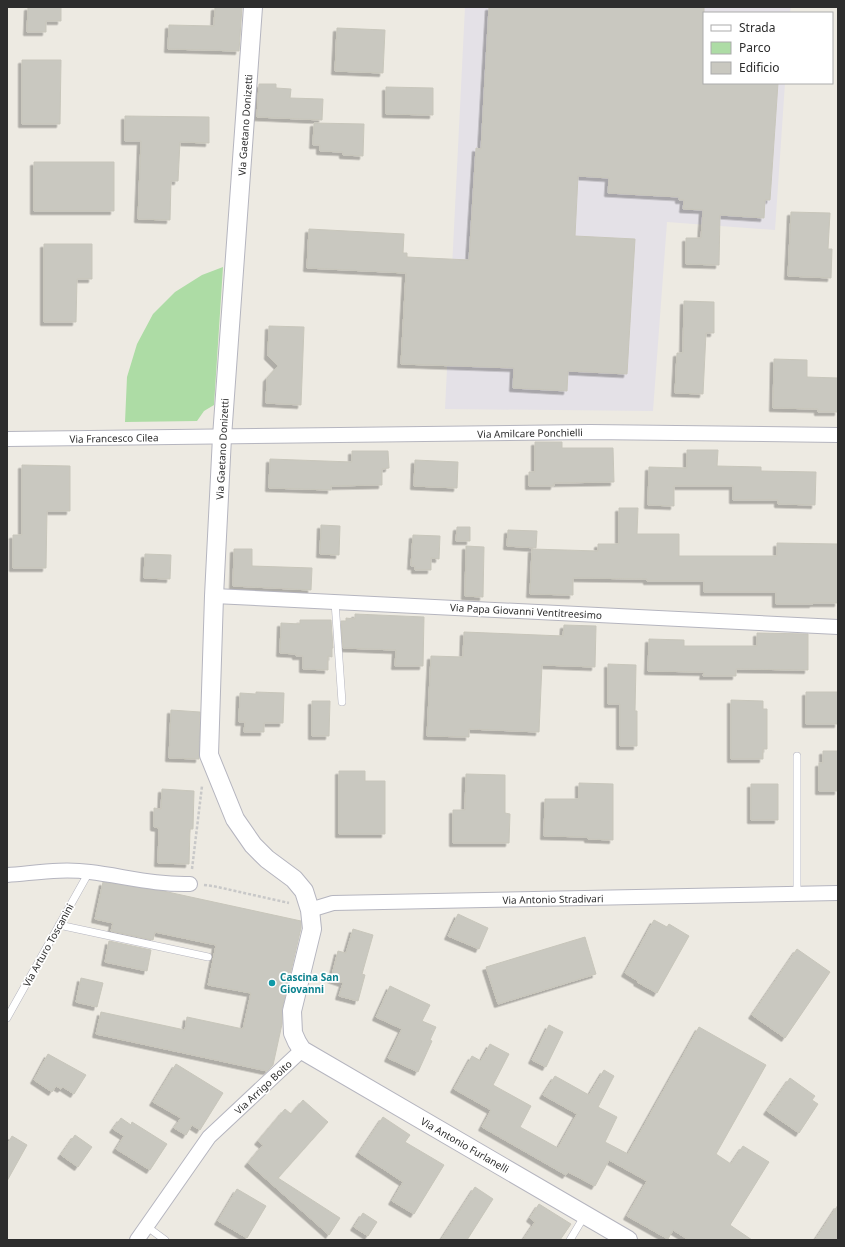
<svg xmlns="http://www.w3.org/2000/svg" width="845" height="1247" font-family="'Noto Sans',sans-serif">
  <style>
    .industrial { fill: #e4e1e7 }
    .green { fill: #addca5 }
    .building { fill: #c9c8c0; stroke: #c8c6bb; filter: url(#shadow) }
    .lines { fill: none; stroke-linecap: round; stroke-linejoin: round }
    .service-casing { stroke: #b5b5bf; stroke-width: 8 }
    .minor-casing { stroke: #b5b5bf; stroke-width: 16 }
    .tertiary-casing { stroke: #b5b5bf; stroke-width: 20 }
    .path { stroke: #c8c8c8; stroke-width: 2.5; stroke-dasharray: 3 2; stroke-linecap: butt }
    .service { stroke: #fff; stroke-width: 7 }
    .minor { stroke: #fff; stroke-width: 14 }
    .tertiary { stroke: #fff; stroke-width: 18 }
    .culture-dot { fill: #0f9aa8; stroke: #fff; stroke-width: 1.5 }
    .labels { text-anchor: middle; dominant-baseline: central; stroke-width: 3.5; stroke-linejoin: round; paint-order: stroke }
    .street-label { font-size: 10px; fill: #2d2d2d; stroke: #fff }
    .culture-label { font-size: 10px; font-weight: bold; fill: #0d838f; stroke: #fff; text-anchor: start }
  </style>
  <defs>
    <filter id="shadow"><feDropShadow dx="-3.5" dy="3.5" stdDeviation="0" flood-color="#0004"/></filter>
  </defs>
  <rect width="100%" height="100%" fill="#edeae2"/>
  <!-- industrial -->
  <path class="industrial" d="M465 7H791L790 13H704V83H785L775 230 667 222 653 411 445 409Z"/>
  <!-- green -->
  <path class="green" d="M223 267 214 405 204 411 197 421 125 422 127 377 137 344 153 314 175 292 202 275Z"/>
  <!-- building -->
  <path class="building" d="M28 7H61V21H46V32H27Z
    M215 7H242L239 51 168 49 169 25 214 26Z
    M489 7H704V83H778L770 200H765L764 218 720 215 719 265 686 264V238H701L703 210 683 209 684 200H679V197L608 193 609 178 578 176 575 236 635 239 627 374 568 371 567 391 513 388 514 368 401 364 406 273 307 268 309 229 404 234 403 253H407V257L469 260 476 148 481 149Z
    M337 28 385 30 383 73 335 71Z
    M22 60H61L60 124H22Z
    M259 84H276V88L291 89 290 98 323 99 322 120 257 117Z
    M386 87 433 88V115L386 114Z
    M125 116 209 117V143L180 142 178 181H171L170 220 138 219 141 141H125Z
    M314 123 364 124 363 156 343 155V152L320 151V145H313Z
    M34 162H114V211H34Z
    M791 212 830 213 828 249H832L831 278 788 276Z
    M44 244H92V279H77L76 322H44Z
    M684 301 714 302V333H706L703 394 675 393 677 353H683Z
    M269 326 304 327 301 405 266 403 267 378 278 366 268 356Z
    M774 359 807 360V377L838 378V412H818V409L773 408Z
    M535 442H562V448H613L614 482 554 483V486H529V472H535Z
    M687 450H718L717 466 761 467V471L816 472 815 505 778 504V500H733V486H674V506L648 505 649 467 687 468Z
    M352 451H388L389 468 382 469V485L331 486V490L269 488 270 459 352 462Z
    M415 460 458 462 457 488 414 486Z
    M22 465 70 466V511H47L46 568H13V535H22Z
    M619 508H638L637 534H679V556H777V543L838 544V603H813V604H776V592H704V581H647V579L573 578V595L530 594 532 549 598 551V544H619Z
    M321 525 340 526 339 555 320 554Z
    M457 527H470V541H456Z
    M508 530 537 531 536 548 507 546Z
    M413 535 440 536 439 559 431 558V570H415V566H411Z
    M466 546 484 547 483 597 465 596Z
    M234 549H252V566L312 568 311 590 233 586Z
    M145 554 171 555 170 579 144 578Z
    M355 614 424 617 423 666H395L396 650 343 648 341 621H346V618L355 619Z
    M300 620H331L333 648H332V657L328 656V670L303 669V656H296V654L280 653 281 623 300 624Z
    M564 625 596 626 595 667 542 665 539 732 469 729V737L427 736 431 656 463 657 464 632 563 636Z
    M757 633 808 634V670L736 669V676H703L704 672 648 671 649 639 684 640V646H757Z
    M608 664 636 665 635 711H637V746H620V704H608Z
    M256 692 284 693 283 723H264V732H244L245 722H239L240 693 256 694Z
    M806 692H838V724H806Z
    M731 700 763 701V709H767V749H763V759H731Z
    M312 701H330L329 736H312Z
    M171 710 200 712 199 759 169 758Z
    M823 751H838V791H819V763H823Z
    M339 771H365V781H385V834H339Z
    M466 774 505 775V813L510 814 509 843H453V810H465Z
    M579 783 613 784V840L588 839V837L544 836 545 799H579Z
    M751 784H778V820H751Z
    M162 789 194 791 193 829H190L189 864 158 863 159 828 154 827V808L161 809Z
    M103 882 163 891 301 921V928L282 1009V1024L273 1065 267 1071 96 1034 101 1012 185 1030 187 1017 243 1029 251 993 208 985 216 945 155 932 153 940 111 931 113 923 95 919Z
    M458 914 488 928 479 949 448 936Z
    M654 920 667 927 669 924 689 936 657 993 637 982 638 981 625 973Z
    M353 929 373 935 362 974 365 975 358 1001 339 996 343 983 331 979 338 951 346 953Z
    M585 937 596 974 498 1004 486 967Z
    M109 941 151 950 147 971 105 962Z
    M797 949 830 972 785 1038 752 1015Z
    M81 978 103 983 97 1007 76 1002Z
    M390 986 430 1005 422 1021 436 1027 430 1040 432 1041 418 1072 388 1058 402 1029 376 1017Z
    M549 1025 563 1032 546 1067 532 1060Z
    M699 1027 766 1065 716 1154 731 1164 743 1146 769 1162 730 1225 752 1240H689L673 1230 668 1239 627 1216 647 1181 609 1160 595 1186 568 1172 566 1175 482 1127 491 1110 454 1089 472 1056 481 1061 490 1044 509 1054 493 1085 531 1106 520 1127 558 1148 577 1114 543 1095 555 1076 589 1095 604 1070 614 1076 598 1107 617 1117 605 1142 628 1154Z
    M48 1054 86 1075 74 1094 63 1087 61 1089 56 1086 52 1092 34 1080Z
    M176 1064 223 1093 200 1130 192 1125 186 1135 174 1128 181 1118 153 1102Z
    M790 1078 815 1096 812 1100 818 1104 799 1133 767 1111Z
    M303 1100 328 1122 278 1178 340 1218 329 1235 248 1163 263 1145 258 1141 285 1109 291 1114Z
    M383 1117 410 1135 405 1142 444 1165 414 1214 392 1201 403 1182 359 1153Z
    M121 1118 131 1125 132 1122 167 1144 150 1170 116 1149 124 1136 113 1129Z
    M75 1135 92 1147 78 1167 61 1155Z
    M12 1136 27 1145 7 1181V1145Z
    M475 1187 493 1199 467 1240H441Z
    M237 1189 266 1206 247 1238 218 1221Z
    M539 1204 571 1224 560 1240H523L535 1222 530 1218Z
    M838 1205V1240H815Z
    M363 1213 377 1222 368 1236 354 1227Z"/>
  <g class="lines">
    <!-- service casing -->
    <g class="service-casing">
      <path id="service" d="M335 602 342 702
        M797 756V894
        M59 925 208 957
        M7 1018 89 872
        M146 1226 165 1240
        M570 1240 585 1215"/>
    </g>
    <!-- minor casing -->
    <g class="minor-casing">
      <path id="minor" d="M7 439 590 432 838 435
        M214 596 838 627
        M7 875C35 873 62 868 90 872 123 876 156 885 190 884
        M310 910 333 903 838 893
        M137 1240 209 1137 302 1050"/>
    </g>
    <!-- tertiary casing -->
    <g class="tertiary-casing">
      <path id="tertiary" d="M253 7 222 437 214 596 209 755 235 819 253 845 267 859 294 879 304 891 310 910 312 929 292 1011 293 1033 297 1042 302 1050 628 1240"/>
    </g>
    <!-- path -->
    <path class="path" d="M192 869 202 786
      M204 885 213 886 289 903"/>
    <!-- service -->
    <use href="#service" class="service"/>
    <!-- minor -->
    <use href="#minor" class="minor"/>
    <!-- tertiary -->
    <use href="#tertiary" class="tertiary"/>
  </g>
  <!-- markers -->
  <circle class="culture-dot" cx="272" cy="983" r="4"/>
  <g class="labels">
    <!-- street labels -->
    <g class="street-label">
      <text transform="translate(245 125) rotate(-86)">Via Gaetano Donizetti</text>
      <text transform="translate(530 433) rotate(-1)">Via Amilcare Ponchielli</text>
      <text transform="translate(114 438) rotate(-1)">Via Francesco Cilea</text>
      <text transform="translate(222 449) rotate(-87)">Via Gaetano Donizetti</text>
      <text transform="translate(526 611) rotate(3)">Via Papa Giovanni Ventitreesimo</text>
      <text transform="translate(553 899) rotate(-1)">Via Antonio Stradivari</text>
      <text transform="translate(48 945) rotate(-61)">Via Arturo Toscanini</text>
      <text transform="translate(263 1087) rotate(-43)">Via Arrigo Boito</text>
      <text transform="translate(465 1145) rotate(30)">Via Antonio Furlanelli</text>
    </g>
    <!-- culture labels -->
    <g class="culture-label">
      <text x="280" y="977">Cascina San<tspan x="280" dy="12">Giovanni</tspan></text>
    </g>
  </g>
  <!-- border -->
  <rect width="845" height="1247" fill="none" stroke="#2d2d2d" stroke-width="16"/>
  <!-- legend -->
  <rect x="703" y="12" width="130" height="72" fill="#ffffff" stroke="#ababab"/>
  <rect x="711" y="25" width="20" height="6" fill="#ffffff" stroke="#ababab"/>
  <text x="739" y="32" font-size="12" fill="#2d2d2d">Strada</text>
  <rect x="711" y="42" width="20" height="12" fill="#addca5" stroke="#ababab"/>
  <text x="739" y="52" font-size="12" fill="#2d2d2d">Parco</text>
  <rect x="711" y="62" width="20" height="12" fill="#c9c8c0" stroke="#ababab"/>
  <text x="739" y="72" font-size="12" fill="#2d2d2d">Edificio</text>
</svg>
